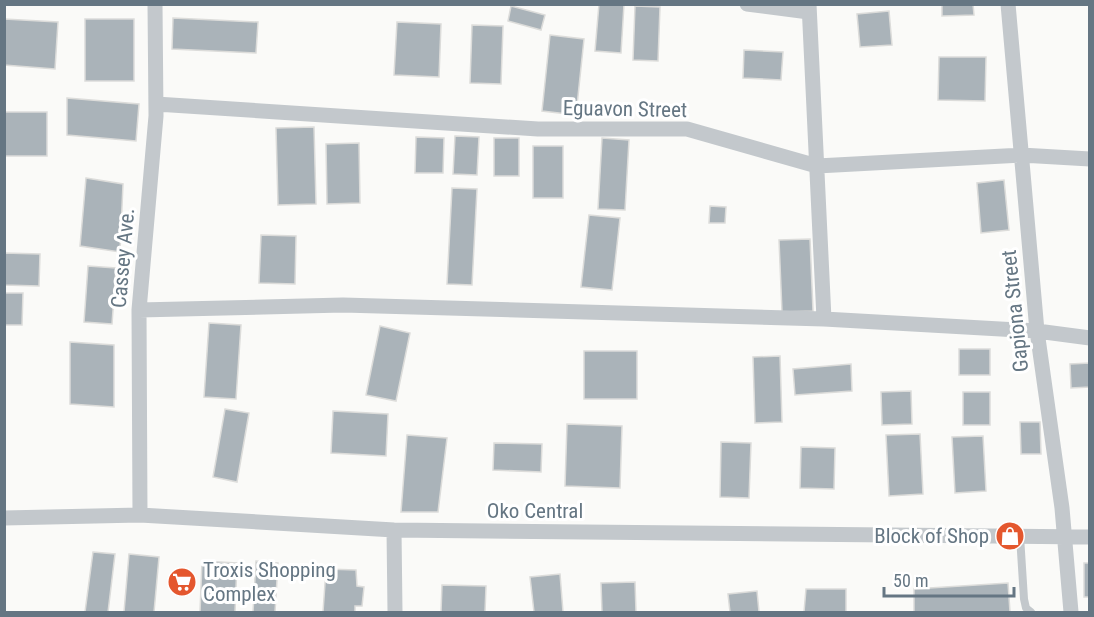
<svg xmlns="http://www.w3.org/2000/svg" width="1094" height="617" font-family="'Roboto Condensed',sans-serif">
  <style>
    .building { fill: #aab3b9; stroke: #dcdcda; stroke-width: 1.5 }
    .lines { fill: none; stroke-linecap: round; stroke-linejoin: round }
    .service { stroke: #c3c8cc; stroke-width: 8 }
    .minor { stroke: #c3c8cc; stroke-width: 15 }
    .labels { text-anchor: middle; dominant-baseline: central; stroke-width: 6; stroke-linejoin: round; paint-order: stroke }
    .street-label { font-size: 21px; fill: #657683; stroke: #fff }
    .poi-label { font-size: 21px; fill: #657683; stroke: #fff; text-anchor: end }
  </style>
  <rect width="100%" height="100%" fill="#fafaf8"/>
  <!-- building -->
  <path class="building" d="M599 4H624L621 53 595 51Z
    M942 4H973L974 15 942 16Z
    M511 6 545 15 541 30 508 21Z
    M635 6 660 7 658 61 633 60Z
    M889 11 892 45 860 47 857 14Z
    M173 18 258 22 256 53 172 49Z
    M4 19 58 22 55 69 4 65Z
    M85 19H134V81H85Z
    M397 22 441 24 439 77 394 75Z
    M472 25 503 26 501 84 470 83Z
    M550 35 584 39 576 115 542 111Z
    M744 50 783 52 781 80 743 78Z
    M939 57H986L985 101 938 100Z
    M67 98 139 104 136 141 67 135Z
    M4 112H47V156H4Z
    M314 127 316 204 278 205 276 128Z
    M455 136 479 137 477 175 453 174Z
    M416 137 444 138 443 173H415Z
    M494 138H519V176H494Z
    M602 138 629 140 625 210 598 209Z
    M359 143 360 203 327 204 326 144Z
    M533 146H563V198H533Z
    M86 178 123 184 120 252 80 246Z
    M1004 180 1009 230 981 233 977 183Z
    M452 188 477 189 472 285 447 284Z
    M710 206 726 207 725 223H709Z
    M589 215 620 218 612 290 581 287Z
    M261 235 296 236 295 284 259 283Z
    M810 239 813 311 782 312 779 240Z
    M4 253 40 254 39 286 4 285Z
    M88 266 116 268 112 324 84 322Z
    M4 293H23L22 325H4Z
    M209 323 241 325 236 399 204 397Z
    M380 326 410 333 396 401 366 395Z
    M70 342 114 345V407L70 404Z
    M959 349H990V375H959Z
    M584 351H637V399H584Z
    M780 356 782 422 755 423 753 357Z
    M1090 363V387L1071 388 1070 364Z
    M851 364 852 391 795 395 793 369Z
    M911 391 912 424 882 425 881 392Z
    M963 392H990V425H963Z
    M225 409 249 413 237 482 213 477Z
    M333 411 388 414 386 456 331 453Z
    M1020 422H1040L1041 454H1021Z
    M567 424 622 426 620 488 565 486Z
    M920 434 923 494 889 496 886 435Z
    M407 435 447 438 438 512H401Z
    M983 436 986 491 955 493 952 437Z
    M721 442 751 443 749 498 720 497Z
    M494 443 542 444 541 472 493 470Z
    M801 447 835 448 834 489 800 488Z
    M93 552 115 554 108 612H85Z
    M129 554 159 557 154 612H124Z
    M202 561 237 563 235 612H200Z
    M256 561 278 563 275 612H253Z
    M1084 563H1090V597H1084Z
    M326 569 356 570 357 586 364 587 362 606H355V612H323Z
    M560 574 563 612H534L530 577Z
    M635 582 636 612H602L601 583Z
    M1008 583 1010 612H914V589Z
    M442 585 486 586 485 612H441Z
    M806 589H846V612H804Z
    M757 591 759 612H730L728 594Z"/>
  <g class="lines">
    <!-- service -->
    <path class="service" d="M1020 536 1024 599 1026 608 1031 612"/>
    <!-- minor -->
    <path class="minor" d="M747 4 809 12
      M809 4 824 319
      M1008 4 1037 331 1062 508 1071 612
      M156 104 538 129H687L817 166 1021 155 1090 159
      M139 310 343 305 824 319 1037 331 1090 338
      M140 515 139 310 156 116 155 4
      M4 518 140 515 394 530 1090 537
      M394 530 395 612"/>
  </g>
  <!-- icons -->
  <defs>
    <g id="shop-disc" transform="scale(1.5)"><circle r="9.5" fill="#e4572e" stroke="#fff"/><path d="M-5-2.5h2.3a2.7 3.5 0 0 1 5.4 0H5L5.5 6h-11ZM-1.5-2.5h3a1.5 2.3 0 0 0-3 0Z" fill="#fff"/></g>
    <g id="supermarket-disc" transform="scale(1.5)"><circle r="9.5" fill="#e4572e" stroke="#fff"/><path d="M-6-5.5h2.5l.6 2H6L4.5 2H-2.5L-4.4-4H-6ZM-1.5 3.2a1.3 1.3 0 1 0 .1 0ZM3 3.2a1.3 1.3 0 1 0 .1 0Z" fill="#fff"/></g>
  </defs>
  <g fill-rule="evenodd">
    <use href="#shop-disc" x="1010" y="536"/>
    <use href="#supermarket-disc" x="182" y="582"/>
  </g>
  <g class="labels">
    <!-- street labels -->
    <g class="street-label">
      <text transform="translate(625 109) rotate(1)">Eguavon Street</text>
      <text transform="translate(123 258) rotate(-85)">Cassey Ave.</text>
      <text transform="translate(1015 311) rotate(-96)">Gapiona Street</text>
      <text x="535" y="511">Oko Central</text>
    </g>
    <!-- poi labels -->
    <g class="poi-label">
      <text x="989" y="536">Block of Shop</text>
      <text x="203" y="570" text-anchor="start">Troxis Shopping<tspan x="203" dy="24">Complex</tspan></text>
    </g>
  </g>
  <!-- border -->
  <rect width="1094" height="617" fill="none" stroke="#657683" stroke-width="12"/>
  <!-- scale -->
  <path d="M884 587v9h130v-9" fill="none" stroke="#657683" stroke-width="3"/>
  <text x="893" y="587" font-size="18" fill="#657683" stroke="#ffffff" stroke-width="4.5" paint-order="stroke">50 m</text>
</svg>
